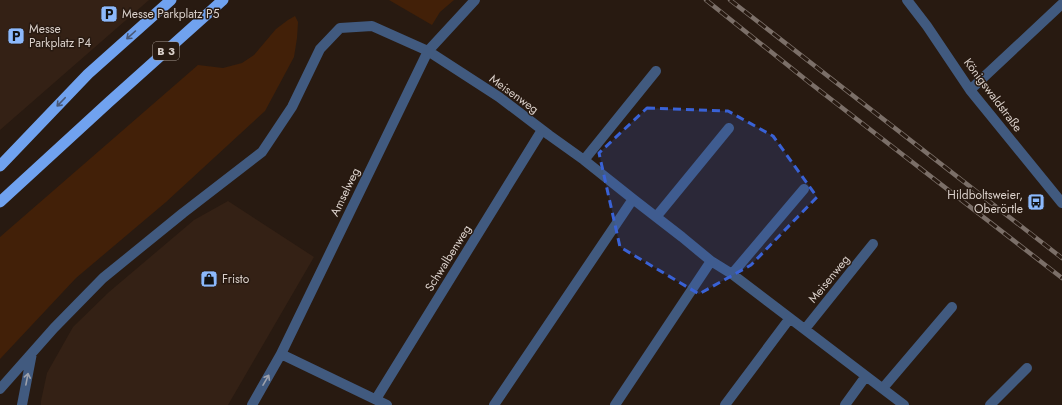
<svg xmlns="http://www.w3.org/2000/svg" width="1062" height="405" font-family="Jost,sans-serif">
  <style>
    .built { fill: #342115 }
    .green { fill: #422008 }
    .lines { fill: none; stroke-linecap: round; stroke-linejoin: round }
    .minor { stroke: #415a7f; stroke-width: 10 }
    .trunk { stroke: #70a2ef; stroke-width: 11 }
    .rail-casing { stroke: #7b6f68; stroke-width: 4.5 }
    .rail { stroke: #281a11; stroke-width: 3; stroke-dasharray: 9; stroke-linecap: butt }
    .oneway { stroke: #485775 }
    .oneway2 { stroke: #9da1ac }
    .marked { fill: #3962d6; fill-opacity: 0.2; stroke: #3962d6; stroke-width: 3; stroke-dasharray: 8 5; stroke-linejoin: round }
    .labels { text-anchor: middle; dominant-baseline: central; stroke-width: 3; stroke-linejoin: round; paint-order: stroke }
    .shield { fill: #281a11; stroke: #a59992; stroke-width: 1 }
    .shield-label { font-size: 11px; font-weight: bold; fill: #dad0ca }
    .poi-label { font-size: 12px; fill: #dad0ca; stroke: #281a11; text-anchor: start }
    .street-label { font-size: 12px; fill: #dad0ca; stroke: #281a11 }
  </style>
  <rect width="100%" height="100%" fill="#281a11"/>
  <!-- built -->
  <path class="built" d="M0 0H149L0 130Z
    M228 201 314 257 228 405H41V401L47 373 73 327 109 292 194 220Z"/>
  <!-- green -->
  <path class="green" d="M389 0H454L440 12 432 25Z
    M295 16 298 22 297 38 294 57 265 111 166 202 76 278 0 359V237L198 65 223 68 242 63 254 55 276 29 288 20Z"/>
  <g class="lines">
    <!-- minor -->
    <path class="minor" d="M907 0 927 26 970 90 1062 203
      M970 90 1062 4
      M584 160 656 71
      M656 217 729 128
      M732 274 804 189
      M805 329 873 244
      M281 354 387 405
      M883 388 952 307
      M0 389 54 328 103 278 183 213 262 152 292 107 320 49 340 28 372 26 428 51 499 97 549 135 584 160 633 199 682 237 711 261 732 274 904 405
      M376 399 542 130
      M22 405 32 353
      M252 405 281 354 428 51 475 0
      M494 405 633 199
      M615 405 711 261
      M725 405 790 318
      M845 405 866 376
      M990 405 1027 368"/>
    <!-- trunk -->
    <path class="trunk" d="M0 166 88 74 171 0
      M0 202 109 102 223 0"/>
    <!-- rail casing -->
    <g class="rail-casing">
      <path id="rail" d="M706 0 810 83 1062 278
        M730 0 1062 258"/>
    </g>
    <!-- rail -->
    <use href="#rail" class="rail"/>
  </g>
  <!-- one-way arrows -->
  <defs><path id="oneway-shaft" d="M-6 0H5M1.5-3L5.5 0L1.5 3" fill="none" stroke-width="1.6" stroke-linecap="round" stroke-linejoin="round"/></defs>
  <g class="oneway">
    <use href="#oneway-shaft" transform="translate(131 35) rotate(138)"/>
    <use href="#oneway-shaft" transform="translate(61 102) rotate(134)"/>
  </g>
  <g class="oneway2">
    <use href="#oneway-shaft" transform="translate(27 379) rotate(-79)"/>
    <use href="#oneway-shaft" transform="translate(266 380) rotate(-60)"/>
  </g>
  <!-- marked area -->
  <path class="marked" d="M647 108 728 111 773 136 817 197 751 265 699 294 620 247 599 153Z"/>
  <!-- icons -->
  <defs>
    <g id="parking-square" transform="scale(0.9)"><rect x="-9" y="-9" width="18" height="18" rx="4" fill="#8cb9fc" stroke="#281a11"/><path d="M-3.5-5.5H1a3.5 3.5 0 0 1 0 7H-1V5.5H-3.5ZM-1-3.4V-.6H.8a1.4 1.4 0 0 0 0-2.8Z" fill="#111"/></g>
    <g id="bus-square" transform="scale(0.9)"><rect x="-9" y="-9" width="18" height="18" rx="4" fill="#8cb9fc" stroke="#281a11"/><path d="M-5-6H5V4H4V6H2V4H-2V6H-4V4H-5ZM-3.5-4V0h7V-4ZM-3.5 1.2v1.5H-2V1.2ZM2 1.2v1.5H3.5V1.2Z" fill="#111"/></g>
    <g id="shop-square" transform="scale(0.9)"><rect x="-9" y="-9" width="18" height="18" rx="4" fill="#8cb9fc" stroke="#281a11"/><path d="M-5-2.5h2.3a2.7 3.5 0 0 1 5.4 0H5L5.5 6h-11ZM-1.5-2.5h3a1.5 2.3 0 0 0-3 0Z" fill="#111"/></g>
  </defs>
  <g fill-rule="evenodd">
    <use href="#parking-square" x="109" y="14"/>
    <use href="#parking-square" x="16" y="36"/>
    <use href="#bus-square" x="1036" y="202"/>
    <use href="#shop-square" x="209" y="279"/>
  </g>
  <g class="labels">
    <!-- shield labels -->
    <rect class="shield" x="153" y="42" width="26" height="18" rx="3"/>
    <g class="shield-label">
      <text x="166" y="51">B 3</text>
    </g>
    <!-- poi labels -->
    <g class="poi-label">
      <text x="122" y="14">Messe Parkplatz P5</text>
      <text x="29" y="29">Messe<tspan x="29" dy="14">Parkplatz P4</tspan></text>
      <text x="1023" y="195" text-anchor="end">Hildboltsweier,<tspan x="1023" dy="14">Oberörtle</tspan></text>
      <text x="222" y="279">Fristo</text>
    </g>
    <!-- street labels -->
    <g class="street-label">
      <text transform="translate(514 94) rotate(36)">Meisenweg</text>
      <text transform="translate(993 95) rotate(53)">Königswaldstraße</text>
      <text transform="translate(345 192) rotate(-64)">Amselweg</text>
      <text transform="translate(448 258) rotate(-58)">Schwalbenweg</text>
      <text transform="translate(829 279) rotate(-51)">Meisenweg</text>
    </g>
  </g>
</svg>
